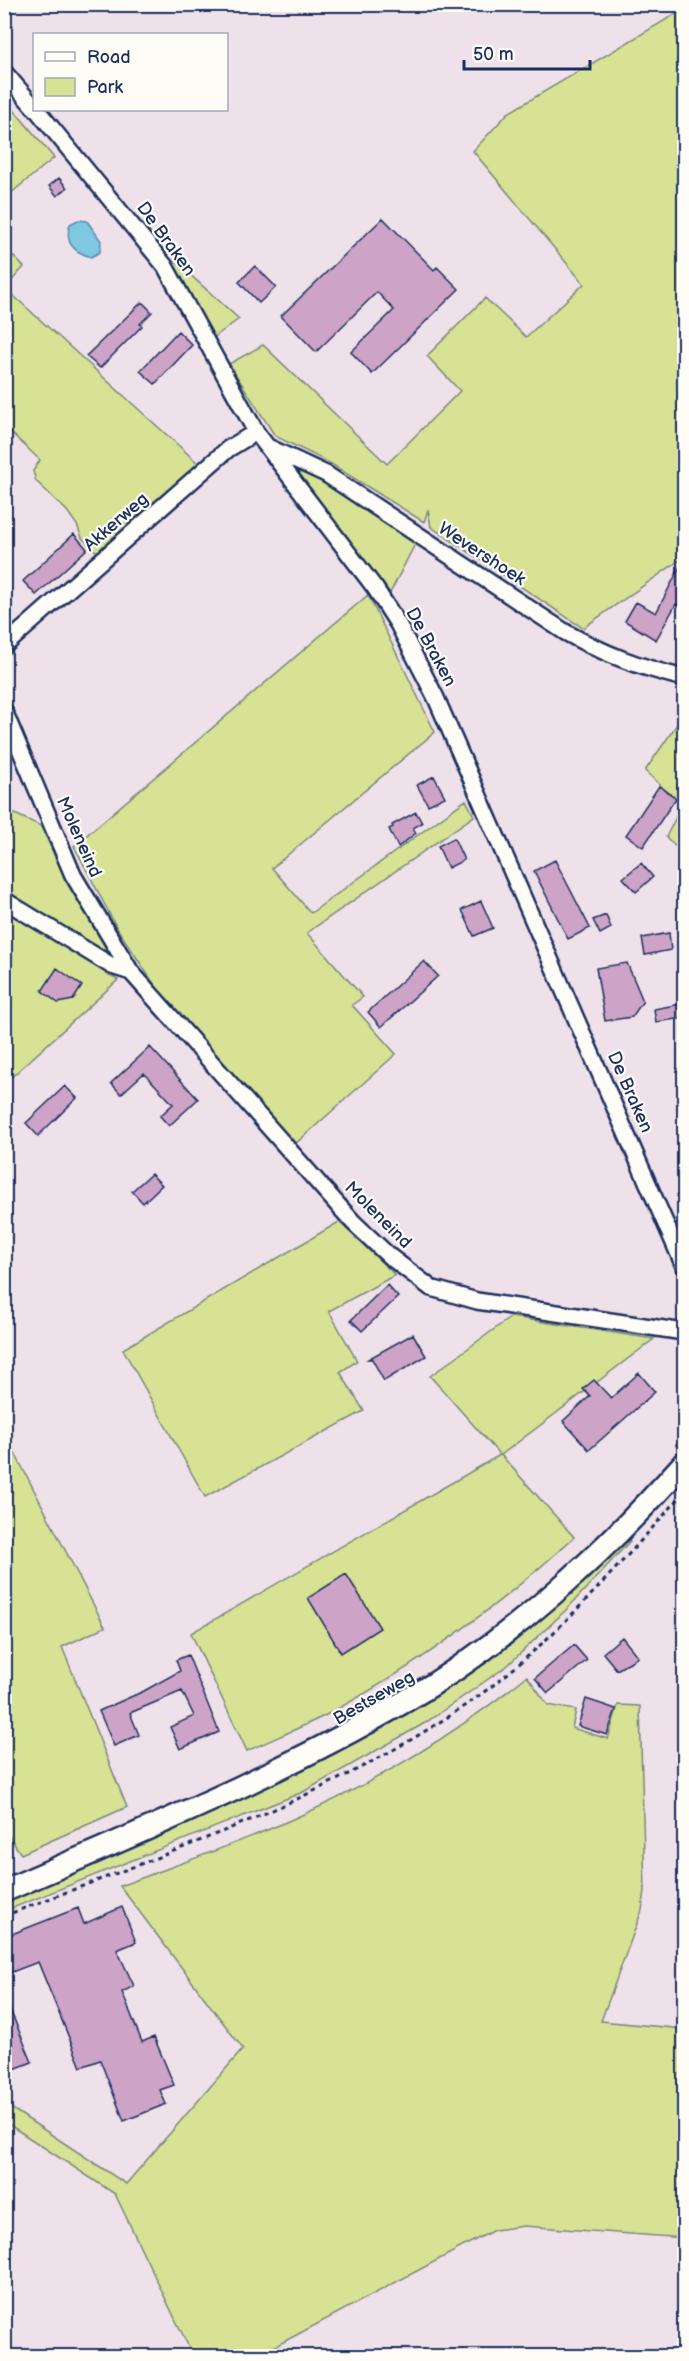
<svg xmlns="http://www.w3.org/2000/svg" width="689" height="2361" font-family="'Balsamiq Sans',sans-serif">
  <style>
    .green { fill: #d7e295; stroke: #79887a; stroke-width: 1.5 }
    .water { fill: #80c7e1; stroke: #588aad; stroke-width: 1.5 }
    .building { fill: #cda3c7; stroke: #1b2f5e; stroke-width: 1.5 }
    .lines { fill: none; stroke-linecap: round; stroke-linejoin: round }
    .minor-casing { stroke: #1b2f5e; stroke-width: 20 }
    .secondary-casing { stroke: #1b2f5e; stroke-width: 26 }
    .path { stroke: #1b2f5e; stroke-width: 3; stroke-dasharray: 4.5 4.5; stroke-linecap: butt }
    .minor { stroke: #fdfcf7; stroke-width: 15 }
    .secondary { stroke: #fdfcf7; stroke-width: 21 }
    .labels { text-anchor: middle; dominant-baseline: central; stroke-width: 4.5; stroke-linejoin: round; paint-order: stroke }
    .street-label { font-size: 18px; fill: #1b2f5e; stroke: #fdfcf7 }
  </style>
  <rect width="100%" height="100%" fill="#efe1e9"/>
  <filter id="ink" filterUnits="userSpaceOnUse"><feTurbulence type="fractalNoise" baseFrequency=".0167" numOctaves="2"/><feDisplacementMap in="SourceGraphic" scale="12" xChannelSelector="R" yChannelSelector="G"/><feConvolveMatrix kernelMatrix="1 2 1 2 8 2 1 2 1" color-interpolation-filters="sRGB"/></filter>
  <g filter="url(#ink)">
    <!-- green -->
    <path class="green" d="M684 9V557L583 628 431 527 428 510 424 522 328 462 275 436 229 364 263 345 387 464 460 391 427 356 485 298 526 337 584 284 473 151 508 113Z
      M4 98 54 158 5 198H4Z
      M5 248 24 267 5 288 4 287Z
      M174 262 177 263 239 319 213 338 170 264Z
      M5 288 200 465 99 554 82 538 77 525 67 511 36 481 33 471 40 460 5 427Z
      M289 465 321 480 416 542 390 593Z
      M368 595 435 732 272 868 311 913 466 800 474 816 307 933 363 997 352 1005 396 1054 293 1146 158 990 117 928 74 846Z
      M684 714V855L666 837 682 805 645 771Z
      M4 809 41 826 58 863 109 953 5 893Z
      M4 911 53 938 118 980 5 1083Z
      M339 1222 395 1275 329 1311 357 1361 340 1372 364 1411 205 1497 123 1349Z
      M511 1317 654 1339 501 1455 574 1537C503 1603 412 1670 326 1715 300 1728 273 1739 247 1751L191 1633 500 1455 430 1376Z
      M4 1432 105 1627 62 1647 127 1807 21 1854 4 1829Z
      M625 1536 630 1541 565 1611 507 1666 425 1723 303 1792 5 1911V1899L284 1778 337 1751 422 1702Z
      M527 1676 548 1705 576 1710 572 1728 608 1739 618 1705 640 1706 645 1891 642 1910 601 2021 684 2029V2238L524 2226 494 2230 257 2356H193L115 2194 5 2122V2104L126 2184 243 2049 120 1886C176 1865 232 1846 286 1822 372 1785 454 1735 527 1676Z"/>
    <!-- water -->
    <path class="water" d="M78 220 87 221 101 241 100 252 91 257C74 252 64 243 70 224Z"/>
    <!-- building -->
    <path class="building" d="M59 178 67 188 57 196 49 186Z
      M383 218 434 270 437 267 459 289 372 374 351 352 394 310 377 292 316 352 281 316Z
      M255 266 276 287 259 303 239 282Z
      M142 302 152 312 140 324 142 326 100 368 86 356Z
      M178 331 192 345 155 384 140 371Z
      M74 534 87 549 36 595 23 581Z
      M684 559V609L676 604 656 640 625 621 636 602 656 613Z
      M434 776 445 797 428 805 417 785Z
      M659 786 676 798 643 847 626 835Z
      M416 812 422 823 413 828 416 833 398 847 389 829 393 827 392 825Z
      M454 838 464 860 448 868 438 846Z
      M555 860 590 928 568 939 534 871Z
      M641 863 653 877 636 892 623 878Z
      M481 901 493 928 474 936 462 910Z
      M606 915 611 928 600 934 593 920Z
      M669 933 671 950 645 955 642 938Z
      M424 961 438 976 381 1027 368 1012Z
      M627 963 643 1001 632 1017 605 1021 596 968Z
      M57 968 82 986 73 1000 58 1003 42 991Z
      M681 1004 683 1018 656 1022 654 1009Z
      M150 1047 198 1099 169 1126 160 1116 173 1104 144 1073 121 1094 111 1083Z
      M65 1086 77 1098 38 1136 26 1123Z
      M151 1174 162 1185 143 1203 132 1191Z
      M387 1285 398 1297 362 1331 351 1320Z
      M413 1334 426 1356 384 1381 372 1359H368Z
      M639 1373 655 1392 589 1450 563 1421 590 1396 583 1389 594 1380 611 1398Z
      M346 1574 380 1628 341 1653 308 1598Z
      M622 1637 638 1657 617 1670 603 1653Z
      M574 1645 587 1660 548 1693 535 1678Z
      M188 1655 219 1732 180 1749 170 1727 194 1716 182 1691 130 1713 139 1735 114 1746 99 1711 144 1691 180 1671 176 1660Z
      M586 1699 616 1709 607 1735 578 1726Z
      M122 1907 136 1942 117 1950 134 1986 122 1992 142 2042 154 2037 174 2085 160 2090 166 2104 124 2121 100 2060 81 2067 38 1962 4 1975V1937L78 1908 84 1924Z
      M4 1995 32 2062 4 2073Z"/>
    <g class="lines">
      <!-- minor casing -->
      <g class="minor-casing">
        <path id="minor" d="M4 72 34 107
          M37 110 165 266 256 432 375 588 398 624 436 698 684 1266
          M268 447 326 474 565 632C606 655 640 667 684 678
          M4 646 228 449 256 432
          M4 711 73 875 131 972 353 1222 389 1256 431 1288 477 1301 684 1332
          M4 900 112 966 131 972"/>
      </g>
      <!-- secondary casing -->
      <g class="secondary-casing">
        <path id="secondary" d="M4 1891C139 1832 275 1777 402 1703 510 1641 602 1555 684 1463"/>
      </g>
      <!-- path -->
      <path class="path" d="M676 1446 684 1436
        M4 1916C164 1854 328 1800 470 1702 551 1646 618 1565 684 1493"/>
      <!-- minor -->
      <use href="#minor" class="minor"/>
      <!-- secondary -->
      <use href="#secondary" class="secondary"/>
    </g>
  </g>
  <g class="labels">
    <!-- street labels -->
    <g class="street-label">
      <text transform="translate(166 239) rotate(54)">De Braken</text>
      <text transform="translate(116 522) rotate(-41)">Akkerweg</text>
      <text transform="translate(482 554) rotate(33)">Wevershoek</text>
      <text transform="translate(431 647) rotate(62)">De Braken</text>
      <text transform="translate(79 837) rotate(66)">Moleneind</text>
      <text transform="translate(630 1092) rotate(66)">De Braken</text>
      <text transform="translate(378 1215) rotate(45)">Moleneind</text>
      <text transform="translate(374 1698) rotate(-30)">Bestseweg</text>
    </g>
  </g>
  <!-- margin -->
  <rect width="689" height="2361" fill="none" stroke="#fdfcf7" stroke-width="24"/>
  <rect x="12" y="12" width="665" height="2337" fill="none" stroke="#1b2f5e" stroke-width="2" filter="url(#ink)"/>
  <!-- legend -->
  <rect x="33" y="33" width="195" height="78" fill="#fdfcf7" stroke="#a3aaba" stroke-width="1.5"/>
  <rect x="45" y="52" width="30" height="9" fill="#fdfcf7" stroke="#a3aaba" stroke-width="1.5"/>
  <text x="87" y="63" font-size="18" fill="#1b2f5e">Road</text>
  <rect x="45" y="78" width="30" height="18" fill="#d7e295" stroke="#a3aaba" stroke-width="1.5"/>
  <text x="87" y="93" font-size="18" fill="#1b2f5e">Park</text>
  <!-- scale -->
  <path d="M464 60v9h126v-9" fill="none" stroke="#1b2f5e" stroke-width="3"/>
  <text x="473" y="60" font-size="18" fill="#1b2f5e" stroke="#fdfcf7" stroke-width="4.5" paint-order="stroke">50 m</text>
</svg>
